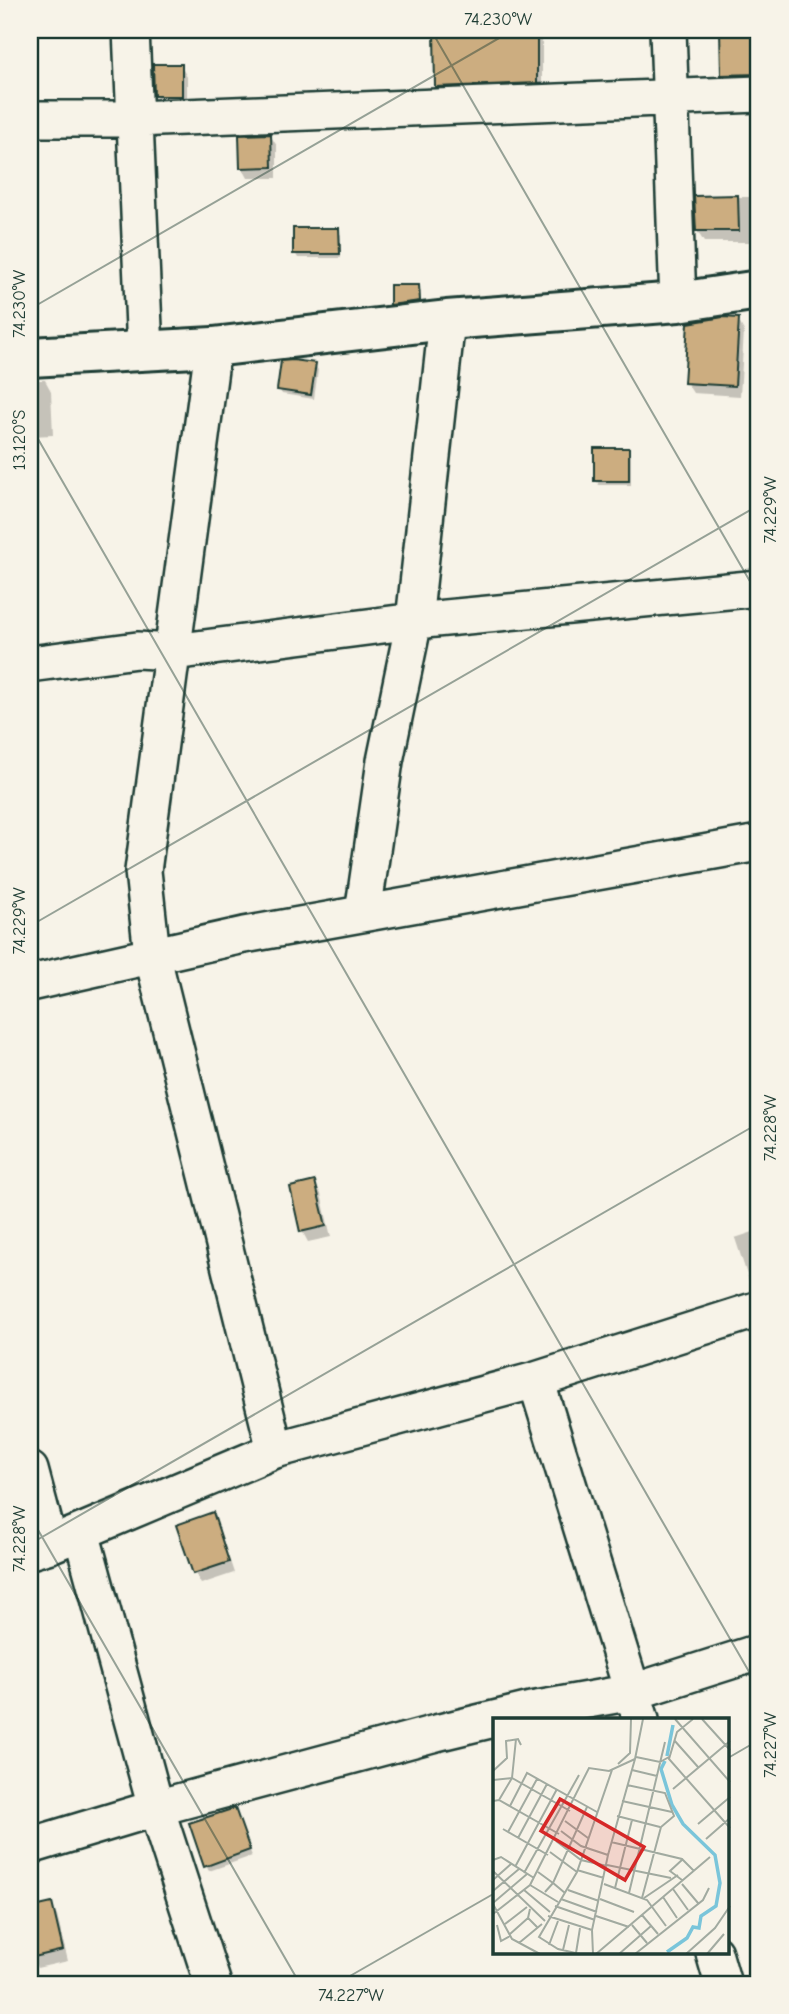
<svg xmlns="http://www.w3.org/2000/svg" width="789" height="2014" font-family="'Comic Neue',sans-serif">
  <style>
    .shadow { fill: #0003 }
    .building { fill: #ccad80; stroke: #1f3d34; stroke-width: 2 }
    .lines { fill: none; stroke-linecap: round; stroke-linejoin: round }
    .street-casing { stroke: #1f3d34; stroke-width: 40 }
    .secondary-casing { stroke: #1f3d34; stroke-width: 44 }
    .street { stroke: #f7f3e8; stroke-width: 35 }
    .secondary { stroke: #f7f3e8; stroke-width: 38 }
    .ticks { fill: none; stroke: #1f3d34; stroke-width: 2; stroke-opacity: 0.45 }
    .inset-river { fill: none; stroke: #7ac5da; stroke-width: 3.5 }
    .inset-road { fill: none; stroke: #a1aaa0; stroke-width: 2 }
    .view { fill: #d62828; fill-opacity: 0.15; stroke: #d62828; stroke-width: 3.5 }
    .inset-edge { fill: none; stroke: #1f3d34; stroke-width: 3.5 }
    .neatline { fill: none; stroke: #1f3d34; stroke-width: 2.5 }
    .ticks-label { font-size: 18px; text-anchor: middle; fill: #1f3d34 }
  </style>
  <rect width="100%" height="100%" fill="#f7f3e8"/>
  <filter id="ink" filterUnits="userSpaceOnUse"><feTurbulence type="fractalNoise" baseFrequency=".0143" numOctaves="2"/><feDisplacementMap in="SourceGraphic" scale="14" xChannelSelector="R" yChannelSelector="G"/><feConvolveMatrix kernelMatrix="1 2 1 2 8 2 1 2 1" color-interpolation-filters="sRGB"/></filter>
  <g filter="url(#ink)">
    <!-- shadow -->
    <path class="shadow" d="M722 30H759V85L729 86 723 75Z
      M536 32 542 43V93L443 97 437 86Z
      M181 66 187 77V106L162 107 156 96Z
      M270 135 277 146V178H248L242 167Z
      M696 197H759V242H704L697 231Z
      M338 230 341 235V258H298L295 253Z
      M418 286 421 292V306L395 309 392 304Z
      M738 320 744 331 740 396 693 393 686 382Z
      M315 365 318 370 314 399 282 394 279 389Z
      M30 380H45L51 391 53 435 30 436Z
      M628 450 631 455V485H599L596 480Z
      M315 1183 321 1194 331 1237 308 1242 302 1231Z
      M759 1230V1301H758L752 1290 735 1238Z
      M212 1514 218 1525 234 1573 201 1584 195 1573 178 1526Z
      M237 1815 252 1856 209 1871 206 1866Z
      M51 1905 57 1916 68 1961 37 1968 30 1953V1910Z"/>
    <!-- building -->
    <path class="building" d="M720 30H759V74L721 75Z
      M537 31V83L435 87 434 32Z
      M153 64H182V96H154Z
      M271 134 272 167 240 168 239 135Z
      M738 195 739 231H696L694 196Z
      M293 228H339L340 254H293Z
      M390 285H419L420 301 390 305Z
      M723 317 739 318 735 386 684 383 688 323Z
      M293 360 316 363 311 395 277 390 281 361Z
      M594 448H629V481H594Z
      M315 1181 326 1226 300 1232 290 1187Z
      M213 1512 229 1562 193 1574 176 1525Z
      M235 1808 250 1850 204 1867 189 1823Z
      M52 1903 63 1950 30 1958V1908Z"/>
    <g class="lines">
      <!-- street casing -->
      <g class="street-casing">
        <path id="street" d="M131 30 145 351
          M668 30 678 302
          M30 119H135L759 94
          M213 347 143 871 152 954 275 1450
          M30 664 137 650 173 652 414 621 759 588
          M363 913 385 761 414 621 447 320
          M30 983 244 935 759 843
          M536 1380 641 1720
          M30 1470 50 1545
          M81 1532 156 1808 213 1984
          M30 1551 50 1545 275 1450 536 1380 759 1309
          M30 1846 156 1808 436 1733 531 1710 633 1692 759 1652
          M714 1953 723 1984"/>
      </g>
      <!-- secondary casing -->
      <g class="secondary-casing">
        <path id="secondary" d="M30 357 213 347 447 320 678 302 759 290"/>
      </g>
      <!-- street -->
      <use href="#street" class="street"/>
      <!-- secondary -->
      <use href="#secondary" class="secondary"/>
    </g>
  </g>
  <!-- ticks -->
  <path class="ticks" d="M431 30 759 597M30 309 513 30M30 425 759 1689M30 926 759 505M30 1516 300 1984M30 1544 759 1123M728 1758 759 1740M336 1984 495 1893"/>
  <!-- overview -->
  <g transform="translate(493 1718)">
    <rect width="236" height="236" fill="#f7f3e8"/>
    <path class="inset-river" d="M174 38 180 7M172 43 168 51 179 87 190 106 222 137 227 165 223 188 208 198 206 210 200 209 194 220 174 234"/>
    <path class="inset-road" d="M182 1 237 64M200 1 184 14 176 41 237 110M209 1 237 32M181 22 205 49M143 39 167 44 176 39M125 46 137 35 138 1M139 52 164 58M0 53 14 40 13 23 25 21 28 27M0 62 19 60 77 93M134 67 172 75 181 98 168 109 149 180M180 71 237 23M6 82 19 60 23 21M0 83 6 82 66 116M129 83 179 94M17 88 34 55 104 94M124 98 167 109M72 103 95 120M205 106 237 79M10 111 55 137M68 113 88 128 115 137M15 114 44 61M25 120 54 66M213 121 237 100M63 123 88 142 114 148M118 124 189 141 201 153M57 134 84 154M0 142 8 139 41 160M114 147 178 160M22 149 64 71M84 152 111 160M0 153 52 203M45 154 60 165 94 89M31 155 86 57M0 162 18 146M189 162 177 153 190 141M111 166 154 182 173 208M189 166 205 185M37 167 65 184M122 170 139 102M180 171 195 192M31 172 57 194M75 172 106 183M0 173 26 151M52 174 60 165 72 175M136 175 172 24M170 179 184 200M151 180 185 157M68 181 104 194M107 181 141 194M0 185 34 156M0 186 19 221 47 236M62 188 102 202M37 191 35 200 44 209M0 196 37 167 96 50 116 53 142 41 150 1M149 197 165 216M55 198 99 212M103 198 136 209M12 206 34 189M4 207 8 223 17 218M139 207 154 225M17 216 35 200M26 225 49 206M56 227 65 203M70 232 76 207M83 235 87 210M87 236 65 231 46 219 84 154 119 52M100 236 99 212 115 137 142 41M103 236 217 139M126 236 158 208M142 236 210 182 216 170M193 236 222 210 237 188M214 236 231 216"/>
    <path class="view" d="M67 81 151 129 132 162 48 113Z"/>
    <rect width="236" height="236" class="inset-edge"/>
  </g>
  <!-- margin -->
  <rect width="789" height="2014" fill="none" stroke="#f7f3e8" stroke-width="77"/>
  <rect x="38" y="38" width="712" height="1938" class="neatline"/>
  <g class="ticks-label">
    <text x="498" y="25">74.230°W</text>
    <text transform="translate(19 304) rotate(-90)" y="6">74.230°W</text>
    <text transform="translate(19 440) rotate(-90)" y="6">13.120°S</text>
    <text transform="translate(770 510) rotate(-90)" y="6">74.229°W</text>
    <text transform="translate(19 921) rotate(-90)" y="6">74.229°W</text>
    <text transform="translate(770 1128) rotate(-90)" y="6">74.228°W</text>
    <text transform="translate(19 1539) rotate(-90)" y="6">74.228°W</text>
    <text transform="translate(770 1745) rotate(-90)" y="6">74.227°W</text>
    <text x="351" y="2001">74.227°W</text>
  </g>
</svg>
